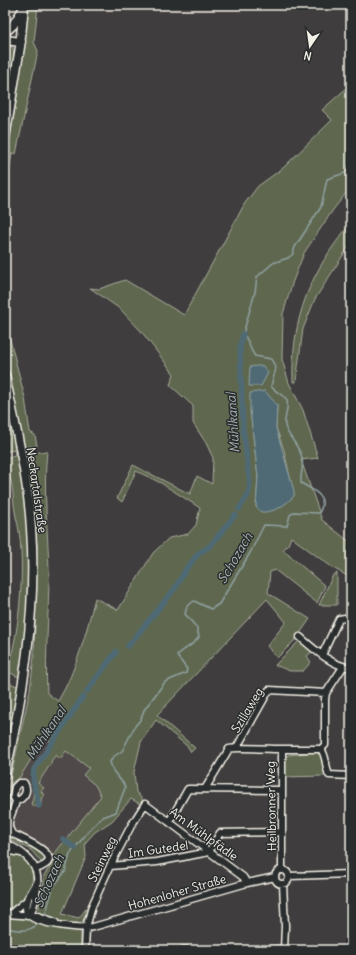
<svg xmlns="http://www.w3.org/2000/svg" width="356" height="955" font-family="Delius,sans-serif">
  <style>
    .built { fill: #4f4849 }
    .green { fill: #5e6850; stroke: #a9ac9c; fill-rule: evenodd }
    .water { fill: #4f6b74; stroke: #91a1a2 }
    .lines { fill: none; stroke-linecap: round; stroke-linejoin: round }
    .stream { stroke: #91a1a2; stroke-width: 1.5 }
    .canal { stroke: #4f6b74; stroke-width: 5.5 }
    .minor-casing { stroke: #f4f1e8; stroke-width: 9 }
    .major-casing { stroke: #f4f1e8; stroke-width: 11 }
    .minor { stroke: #2a2d2e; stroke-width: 6 }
    .major { stroke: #2a2d2e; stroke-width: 8 }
    .labels { text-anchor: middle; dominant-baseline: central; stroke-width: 3; stroke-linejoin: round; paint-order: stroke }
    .street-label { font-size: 12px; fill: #f4f1e8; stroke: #2a2d2e }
    .water-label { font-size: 13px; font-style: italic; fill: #aab5b4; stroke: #2a2d2e }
  </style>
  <rect width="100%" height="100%" fill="#403d3e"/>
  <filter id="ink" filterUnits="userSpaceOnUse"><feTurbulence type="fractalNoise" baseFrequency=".025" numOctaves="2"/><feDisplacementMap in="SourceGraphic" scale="8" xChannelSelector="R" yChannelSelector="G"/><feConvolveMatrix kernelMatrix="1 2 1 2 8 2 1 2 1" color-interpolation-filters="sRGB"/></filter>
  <g filter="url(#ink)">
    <!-- built -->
    <path class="built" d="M44 737 106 776 101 796 54 854V862L44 861 45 857 5 831V823L11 807V783L20 777Z"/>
    <!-- green -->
    <path class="green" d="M29 5H38L34 42 38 51 16 154 12 153 8 181 5 180V164L16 103Z
      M7 44 13 48 14 56 5 114V45L9 50Z
      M350 85 351 187 333 210 304 253 293 281 283 314 282 359 289 383 303 410 318 458 301 460 322 520 351 543V578L333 568 291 537 288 545 283 550 325 586 317 603 275 570 270 572 268 593 310 619 296 639 277 658 267 646 286 622 267 599 157 715 195 748 191 752 188 747 156 720 141 742 134 772 136 792 144 801 81 924V947H76V950H5V911H23L39 914C37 903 45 890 44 875L54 862V854L101 796 95 785 83 775 89 768 66 751 60 759 56 755 51 761 52 762 38 783 44 788 41 791 44 795 41 799V804L37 807 31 804C37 792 29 781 34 769 37 760 46 750 51 742L44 738 20 777 11 783C9 797 12 809 5 823V803L30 690 34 656 37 546 34 504 25 454 47 451C43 491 48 531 49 571 49 612 45 652 47 693L58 701C77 669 86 633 95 598L118 610 153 553 169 538 188 534 196 525 200 508 161 483 136 471 122 502 117 498 133 465 190 494 197 476 212 484 213 458 206 443 193 423V406L170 385 174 374 141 331 120 309 90 288 99 289 125 280 184 315 245 203 258 186 283 168 332 120 322 110ZM277 405 276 428 284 450 294 496 279 508 256 507 258 477 250 410ZM131 799 140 804 108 863 88 906 79 918 62 914 86 857 85 843 95 832 112 821Z
      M351 223V243L315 299 303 329 296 382H293C291 318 310 272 351 223Z
      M5 320 25 398 30 432 35 435 37 446 23 448 5 356Z
      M5 392C16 448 29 505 29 563 29 602 25 640 20 678L7 671C20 633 27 556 16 517 13 505 14 493 11 481 9 473 5 466 5 458L15 455 14 450 5 452Z
      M337 573V605H319L333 575Z
      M300 640 313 651 307 656 311 662 303 671H290L275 665Z
      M5 682 18 686 5 756 7 706Z
      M316 752 323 757 325 776 283 777V759L288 755Z
      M5 831 41 851 45 857 44 861 41 862 31 850 5 837Z
      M9 854 24 857 33 868C34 888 29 894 15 908H5V855Z"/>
    <!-- water -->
    <path class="water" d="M256 366H263L268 373 261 386H249L250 367Z
      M265 391 277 405 276 428 294 491V496C285 505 274 513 261 512L256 507 258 477 250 410V393Z"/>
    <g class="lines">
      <!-- stream -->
      <path class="stream" d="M45 916 53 887 65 872 70 854 92 827 103 817 116 812 125 788 123 783 113 771 110 762 113 757 122 751 135 726 141 719 144 710 165 682 186 673 187 669 177 656C184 648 193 646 199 637L197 628 185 614 187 606 194 601 211 609 219 604 250 553 264 525 287 526 290 515 294 512 319 513C329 496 315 491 301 483 300 475 304 466 302 458 300 446 286 435 285 425 284 418 289 407 287 400 285 396 275 392 271 386L276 368 271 359 255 356C249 349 250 341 243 334L255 292 257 277 273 263 288 258 293 254 295 247 321 207 327 179 345 173 351 161
        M5 927C17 931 29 933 39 923"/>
      <!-- canal -->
      <path class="canal" d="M239 509 248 495 250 484 243 428 240 346 243 334
        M128 646 176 587 186 569 198 554 210 546 235 515
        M87 691 116 652
        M39 806 33 780 34 769 83 697
        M63 839 75 848"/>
      <!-- minor casing -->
      <g class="minor-casing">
        <path id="minor" d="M300 637C315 650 331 665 351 668
          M322 655 339 619 351 617
          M237 747 269 690 326 693
          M321 749C327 757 325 766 329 775L351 776
          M205 789 229 749C233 747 273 749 282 749
          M16 801C24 799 29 791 24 783H19L15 787 13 796 16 801C14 812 3 825 13 834 25 840 71 858 36 869
          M169 822 188 789 281 790
          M5 843C42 860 43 880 30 916
          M5 850 21 853
          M110 866 157 862 209 852 220 833 282 832
          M282 869V749H321L325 745V699L326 693 343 667
          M275 877a7 7 0 1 1 14 0a7 7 0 1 1-14 0Z
          M290 876 351 874
          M283 884 285 926 284 950
          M5 914 38 916 55 922
          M10 914 26 901 36 884
          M27 916 26 908 28 899
          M30 916C39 924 80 929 93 927L247 883 275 877
          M85 950 86 928 92 906 110 866 131 826 145 804 243 877 247 883
          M183 950H186
          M263 950 284 949"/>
      </g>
      <!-- major casing -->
      <g class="major-casing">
        <path id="major" d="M5 32 13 25 22 11
          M5 40 21 42
          M5 138 20 47 24 5
          M5 375C15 426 28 476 31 528 37 611 23 694 5 775"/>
      </g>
      <!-- minor -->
      <use href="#minor" class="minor"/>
      <!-- major -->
      <use href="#major" class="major"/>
    </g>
  </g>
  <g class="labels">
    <!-- street labels -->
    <g class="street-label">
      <text transform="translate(37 490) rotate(82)">Neckartalstraße</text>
      <text transform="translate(247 710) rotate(-59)">Szillaweg</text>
      <text transform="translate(271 806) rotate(-91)">Heilbronner Weg</text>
      <text transform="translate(204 834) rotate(36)">Am Mühlpfädle</text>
      <text transform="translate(158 849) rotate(-8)">Im Gutedel</text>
      <text transform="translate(102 859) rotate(-64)">Steinweg</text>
      <text transform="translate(177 892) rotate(-16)">Hohenloher Straße</text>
    </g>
    <!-- water labels -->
    <g class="water-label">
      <text transform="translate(233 423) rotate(-94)">Mühlkanal</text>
      <text transform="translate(235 558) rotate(-60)">Schozach</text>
      <text transform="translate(46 733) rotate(-56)">Mühlkanal</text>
      <text transform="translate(49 881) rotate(-66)">Schozach</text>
    </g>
  </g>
  <!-- margin -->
  <rect width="356" height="955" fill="none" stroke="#2a2d2e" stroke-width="20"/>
  <rect x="10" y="10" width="336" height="935" fill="none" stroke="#f4f1e8" stroke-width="1.5" filter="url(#ink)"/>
  <!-- north arrow -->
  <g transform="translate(310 46) rotate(193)" stroke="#2a2d2e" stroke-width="3" paint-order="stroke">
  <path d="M0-3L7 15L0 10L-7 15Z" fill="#f4f1e8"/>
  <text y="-6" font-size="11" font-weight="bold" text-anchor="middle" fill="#f4f1e8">N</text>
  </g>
</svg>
